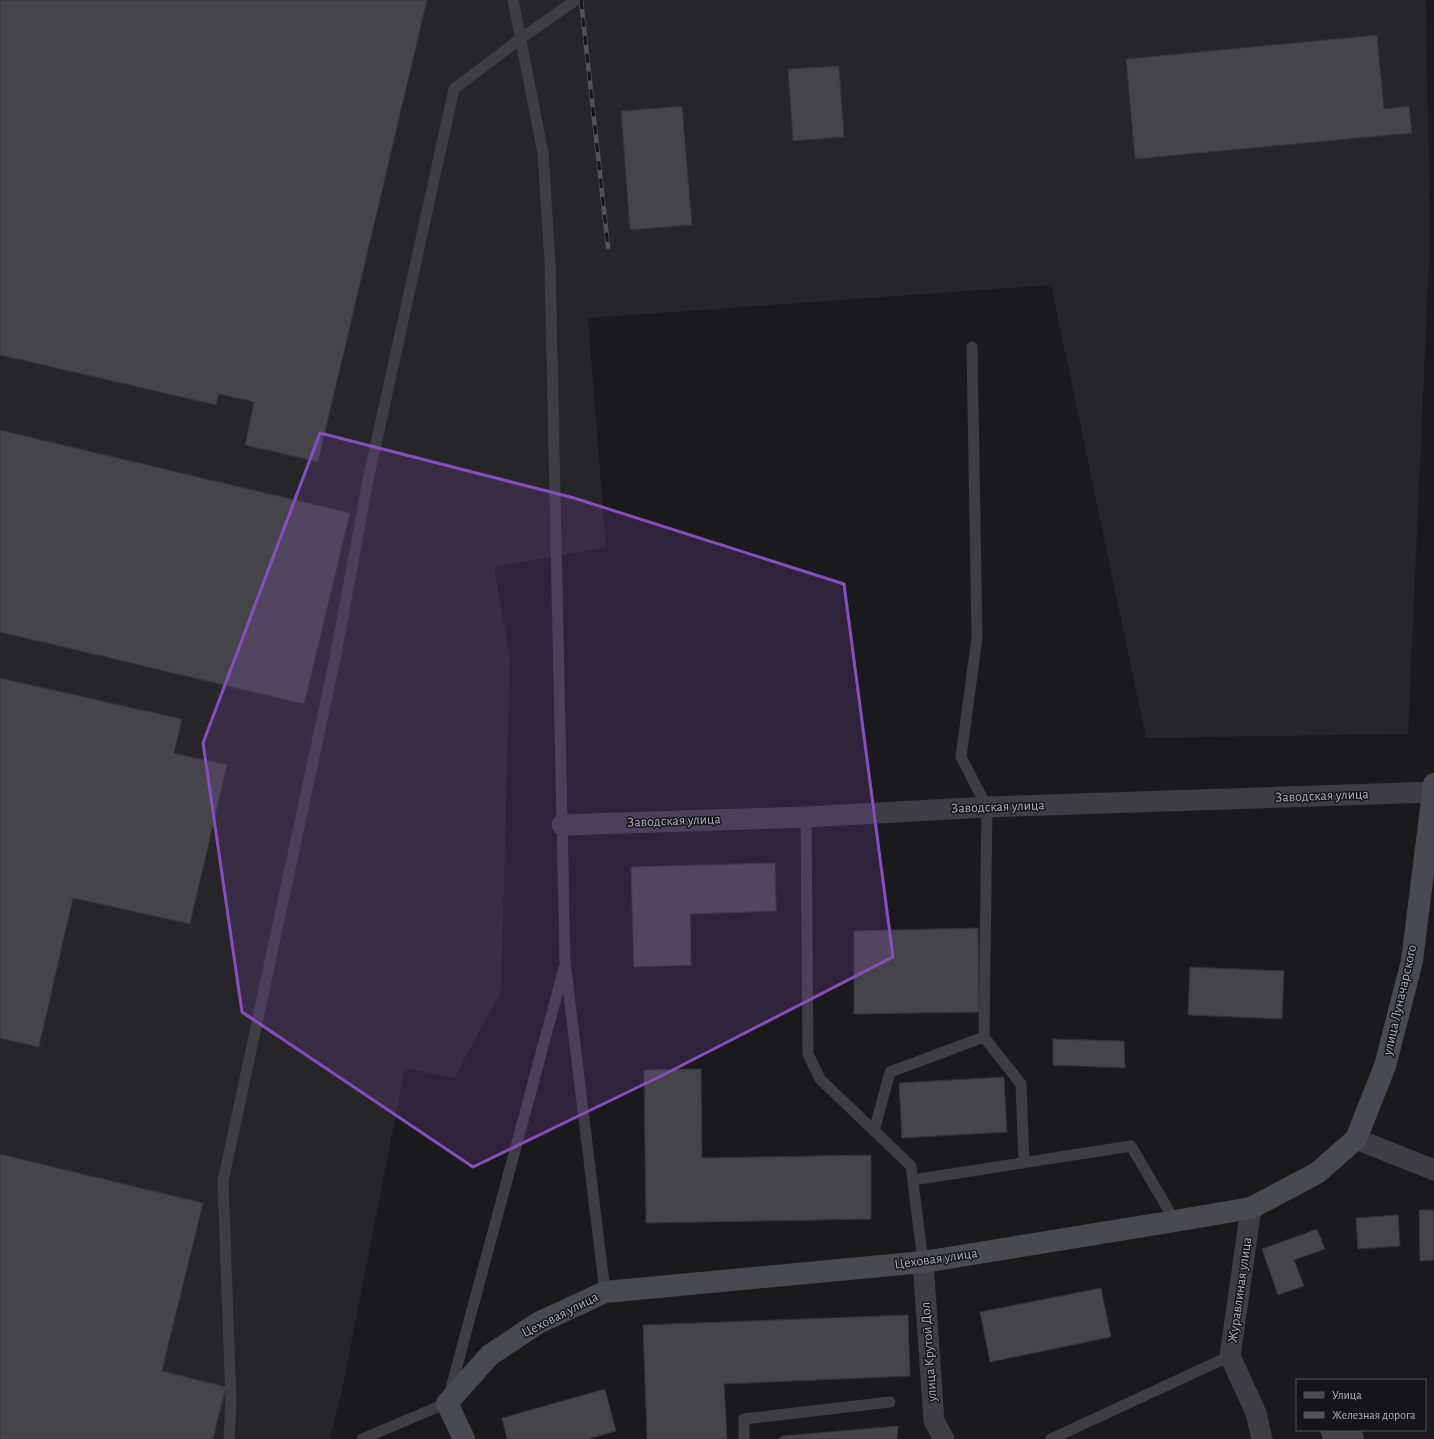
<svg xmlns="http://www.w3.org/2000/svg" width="1434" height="1439" font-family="'Alegreya Sans',sans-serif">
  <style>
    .built { fill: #262629 }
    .building { fill: #444449; stroke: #343438 }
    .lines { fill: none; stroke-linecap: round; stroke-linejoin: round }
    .lane { stroke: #3d3d43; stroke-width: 11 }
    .street { stroke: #3d3d43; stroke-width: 21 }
    .secondary { stroke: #494a51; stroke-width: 22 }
    .rail-casing { stroke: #52535a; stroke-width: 4.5 }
    .rail { stroke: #151517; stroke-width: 3; stroke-dasharray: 9; stroke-linecap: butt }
    .marked { fill: #884dbe; fill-opacity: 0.2; stroke: #884dbe; stroke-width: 3; stroke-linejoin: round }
    .labels { text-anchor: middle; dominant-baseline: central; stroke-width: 3; stroke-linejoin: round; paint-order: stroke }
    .street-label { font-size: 14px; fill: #adafbb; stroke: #151517 }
  </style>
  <rect width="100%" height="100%" fill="#1a1a1c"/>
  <!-- built -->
  <path class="built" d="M0 0H1426L1430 239 1408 734 1146 738 1051 285 588 318 606 547 494 567 510 658 501 992 454 1078 405 1068 342 1390 330 1439H0Z"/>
  <!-- building -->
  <path class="building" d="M0 0H427L318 462 245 445 254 402 219 394 216 405 0 355Z
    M1377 35 1384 109 1409 106 1412 133 1135 159 1126 59Z
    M839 66 844 137 793 141 788 69Z
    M682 106 692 225 630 230 621 111Z
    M0 430 350 513 304 704 0 632Z
    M0 678 182 719 174 753 227 765 190 924 73 898 39 1047 0 1038Z
    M775 863 776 911 690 914 691 965 634 967 631 867Z
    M978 928 979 1012 854 1014V931Z
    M1190 967 1284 971 1282 1019 1188 1015Z
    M1053 1039 1124 1041 1125 1068 1053 1065Z
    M701 1069 702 1158 871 1155V1219L646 1223 644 1070Z
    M1004 1077 1007 1132 902 1138 899 1083Z
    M0 1154 203 1203 162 1371 226 1387 213 1439H0Z
    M1419 1210H1434V1260L1420 1261Z
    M1398 1215 1400 1246 1358 1249 1356 1218Z
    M1317 1229 1325 1249 1294 1260 1304 1286 1278 1295 1262 1249Z
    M1101 1288 1111 1337 990 1362 980 1312Z
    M908 1315 910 1376 724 1384 727 1439H647L643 1325Z
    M605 1389 616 1431 588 1439H507L502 1418Z
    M898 1426 897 1439H778L782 1436Z
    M1320 1430H1362L1364 1439H1323Z"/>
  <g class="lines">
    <!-- lane -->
    <path class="lane" d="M513 0 543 153 550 262 565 962 605 1292
      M806 817 808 1054 820 1079 911 1166 923 1262
      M984 1037 1021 1084 1024 1163
      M874 1131 890 1072 984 1037 987 807 961 757 977 638 972 347
      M913 1180 1131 1146 1175 1221
      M229 1439 231 1402 223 1181 335 659 368 480 454 89 520 39 576 0
      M362 1439 447 1403 564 968
      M744 1439V1419L890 1402
      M1051 1439 1230 1356"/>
    <!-- street -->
    <path class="street" d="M562 825 806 817 987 807 1434 792
      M1356 1139 1434 1170
      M1251 1208 1230 1356 1256 1413 1262 1439
      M923 1262 934 1421 944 1439"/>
    <!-- secondary -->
    <path class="secondary" d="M464 1439 447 1403 490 1355 538 1323 605 1292 923 1262 1175 1221 1251 1208 1317 1173 1356 1139 1385 1066 1412 961 1434 784"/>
    <!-- rail casing -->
    <g class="rail-casing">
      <path id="rail" d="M581 0 608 247"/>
    </g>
    <!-- rail -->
    <use href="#rail" class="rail"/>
  </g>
  <!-- marked area -->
  <path class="marked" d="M320 433 574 498 844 584 893 957 663 1075 473 1167 242 1012 203 743Z"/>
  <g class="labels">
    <!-- street labels -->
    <g class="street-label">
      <text transform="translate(1322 796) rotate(-2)">Заводская улица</text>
      <text transform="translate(998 807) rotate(-2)">Заводская улица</text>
      <text transform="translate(674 821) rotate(-2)">Заводская улица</text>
      <text transform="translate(1400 1000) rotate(-77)">улица Луначарского</text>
      <text transform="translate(936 1259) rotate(-8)">Цеховая улица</text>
      <text transform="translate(1240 1290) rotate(-82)">Журавлиная улица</text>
      <text transform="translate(560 1315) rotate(-27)">Цеховая улица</text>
      <text transform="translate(929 1352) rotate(-94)">улица Крутой Дол</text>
    </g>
  </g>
  <!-- legend -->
  <rect x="1296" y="1379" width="130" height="52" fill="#151517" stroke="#525359"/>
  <rect x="1304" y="1392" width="20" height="6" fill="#494a51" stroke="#525359"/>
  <text x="1332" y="1399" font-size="12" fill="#adafbb">Улица</text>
  <rect x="1304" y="1412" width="20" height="6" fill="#52535a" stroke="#525359"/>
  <text x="1332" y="1419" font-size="12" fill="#adafbb">Железная дорога</text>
</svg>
